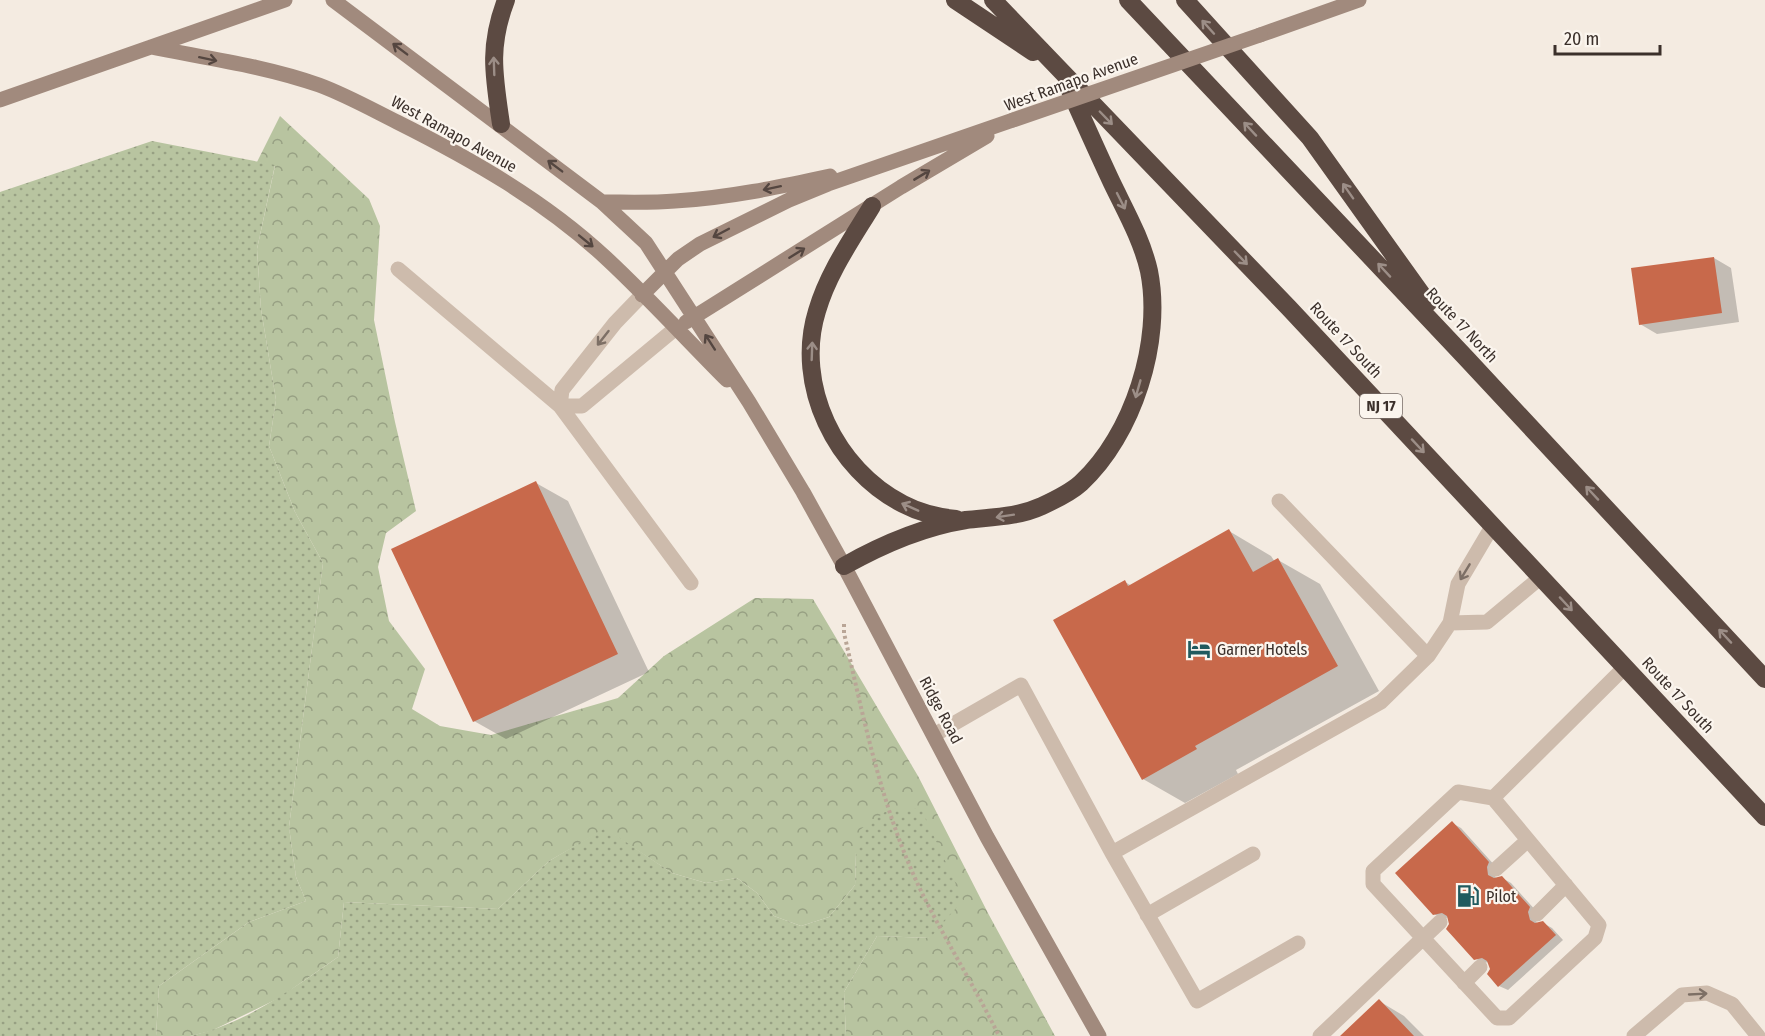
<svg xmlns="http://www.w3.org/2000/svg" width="1765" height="1036" font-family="'Fira Sans Condensed',sans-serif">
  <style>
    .forest { fill: url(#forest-crowns) }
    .park { fill: url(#park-dots) }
    .shadow { fill: #0003 }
    .building { fill: #c8694b }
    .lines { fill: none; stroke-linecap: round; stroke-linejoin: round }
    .path { stroke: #b9a596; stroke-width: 4; stroke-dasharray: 3 3; stroke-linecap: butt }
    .lane { stroke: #cdbbac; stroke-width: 15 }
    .secondary { stroke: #a18a7d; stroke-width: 15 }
    .highway { stroke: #5c4a42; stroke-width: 18 }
    .secondary-bridge { stroke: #a18a7d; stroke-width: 15 }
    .oneway { stroke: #9c8e87 }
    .oneway2 { stroke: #544640 }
    .oneway3 { stroke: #7d6f65 }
    .labels { text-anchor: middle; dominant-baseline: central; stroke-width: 4.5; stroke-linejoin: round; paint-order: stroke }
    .shield { fill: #fbf5ee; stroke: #756b66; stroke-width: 1.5 }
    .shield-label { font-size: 15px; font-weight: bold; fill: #3b302b }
    .street-label { font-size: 16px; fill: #3b302b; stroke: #fbf5ee }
    .poi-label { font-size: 16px; fill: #3b302b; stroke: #fbf5ee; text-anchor: start }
  </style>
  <defs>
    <pattern id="forest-crowns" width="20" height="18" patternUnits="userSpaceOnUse" patternTransform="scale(1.5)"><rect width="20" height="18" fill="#b8c4a0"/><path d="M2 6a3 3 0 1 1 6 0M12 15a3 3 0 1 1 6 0" fill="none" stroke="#97a083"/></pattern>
    <pattern id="park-dots" width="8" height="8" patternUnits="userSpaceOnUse" patternTransform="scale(1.5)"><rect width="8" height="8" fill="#b8c4a0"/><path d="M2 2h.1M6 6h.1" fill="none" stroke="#97a083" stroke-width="1.8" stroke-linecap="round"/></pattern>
  </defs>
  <rect width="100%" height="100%" fill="#f4ebe1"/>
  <!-- forest -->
  <path class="forest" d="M280 116 369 199 380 226 374 320 395 422 416 511 386 533 378 567 389 621 425 669 412 709 440 726 491 735 618 698 664 656 755 598 813 599 918 776 989 915 1055 1036H846L844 992 877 936 930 938 856 852 855 885 829 917 801 926 774 916 757 893 737 878 706 883 672 873 605 829 549 861 498 909 344 902 338 957 279 998 211 1031 190 1036H156L159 986 249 922 306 901 296 877 289 827 323 563 295 512 269 446 276 400 261 309 257 249 275 166 257 162Z"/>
  <!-- park -->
  <path class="park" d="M152 141 275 165 257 249 261 309 276 400 269 446 295 512 323 563 289 827 296 877 306 901 249 922 159 986 156 1036H0V192Z
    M921 808 963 900 930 938 877 936 844 992 846 1036H190C245 1024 292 989 338 957L344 902 498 909 549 861 605 828 672 873 706 883 737 878 757 893 774 916 801 926 829 917 855 885 856 852 861 829 885 812Z"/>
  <!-- shadow -->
  <path class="shadow" d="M1714 258 1731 268 1739 322 1657 334 1640 324Z
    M536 483 568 501 649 672 506 739 474 721Z
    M1229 531 1271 556 1275 562 1278 560 1320 584 1379 691 1236 770 1238 774 1185 803 1143 779 1125 582 1132 586Z
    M1452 823 1461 828 1497 868 1494 872 1496 879 1502 878 1511 883 1538 913 1535 917 1537 924 1543 923 1552 928 1563 940 1508 990 1499 986 1489 962 1483 963 1475 958 1451 924 1449 917 1443 919 1434 914Z
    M1379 1001 1404 1016 1424 1036H1343Z"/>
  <!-- building -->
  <path class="building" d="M1714 257 1722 313 1639 325 1631 268Z
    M536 481 618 654 473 722 391 549Z
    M1229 529 1253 572 1278 558 1338 666 1195 746 1197 749 1142 780 1053 620 1125 580 1128 586Z
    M1452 821 1489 862 1487 867 1488 875 1494 878 1502 876 1530 907 1528 912 1530 920 1535 923 1543 921 1556 935 1498 987 1487 974 1490 969 1487 961 1482 958 1474 960 1446 929 1449 924 1447 916 1442 913 1433 915 1395 873Z
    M1379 999 1414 1036H1340Z"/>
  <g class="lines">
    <!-- path -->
    <path class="path" d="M844 624V633C864 720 882 810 921 891 945 940 975 987 999 1036"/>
    <!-- lane -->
    <path class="lane" d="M398 269 560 406 691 583
      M642 295 615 323 562 390 560 406H582L676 328
      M1279 501 1428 656
      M1450 623 1487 622 1541 577
      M934 735 1021 685 1112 853 1381 702 1428 656 1450 623 1458 584 1493 525
      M1458 792 1493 798 1599 925 1595 938 1509 1018H1497L1373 884V871Z
      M1493 798 1625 667
      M1112 853 1197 1001 1298 943
      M1496 869 1528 840
      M1537 914 1566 885
      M1147 915 1253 854
      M1464 983 1480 967
      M1320 1036 1440 922
      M1634 1036 1682 995 1707 993 1732 1004 1758 1036"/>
    <!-- secondary -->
    <path class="secondary" d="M333 0 602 202 646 243 749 402 803 492 844 566 987 837 1099 1036
      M1260 35 1359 0
      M151 47C206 58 265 66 319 85 346 95 371 109 397 122 471 159 545 201 606 258 648 297 687 340 727 380
      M0 100 285 0
      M602 202C626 202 651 203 675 201 728 198 779 187 830 176
      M642 295 678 259 700 244 789 200 828 184 1013 120
      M686 322 901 187 987 136"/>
    <!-- highway -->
    <path class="highway" d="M955 0 1033 52
      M993 0 1289 308 1765 817
      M1128 0 1467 359 1765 679
      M1185 0 1310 138 1428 303
      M501 124C494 76 488 47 506 0
      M872 206C852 239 828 273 817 311 794 385 836 470 903 504 920 513 937 517 956 519
      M844 566C883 544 922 527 966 520 992 517 1018 517 1042 506 1055 500 1070 493 1081 483 1133 435 1163 341 1149 271 1142 240 1126 212 1112 183 1097 151 1082 117 1067 84"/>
    <!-- secondary-bridge -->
    <path class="secondary-bridge" d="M1013 120 1260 35"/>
  </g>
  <!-- one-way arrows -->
  <defs><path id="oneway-shaft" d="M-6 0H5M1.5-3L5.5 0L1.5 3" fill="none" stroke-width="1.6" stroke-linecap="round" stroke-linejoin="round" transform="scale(1.5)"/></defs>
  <g class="oneway">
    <use href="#oneway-shaft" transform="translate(1208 27) rotate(-132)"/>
    <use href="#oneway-shaft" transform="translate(494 66) rotate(-92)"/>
    <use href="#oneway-shaft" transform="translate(1106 118) rotate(46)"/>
    <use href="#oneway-shaft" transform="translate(1250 129) rotate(-133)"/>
    <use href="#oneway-shaft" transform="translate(1348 191) rotate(-125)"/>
    <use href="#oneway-shaft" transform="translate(1121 201) rotate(63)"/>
    <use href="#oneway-shaft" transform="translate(1241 258) rotate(46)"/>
    <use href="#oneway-shaft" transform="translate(1384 270) rotate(-133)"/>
    <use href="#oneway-shaft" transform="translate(812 351) rotate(-88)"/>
    <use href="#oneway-shaft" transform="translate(1138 389) rotate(106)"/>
    <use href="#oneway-shaft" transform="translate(1418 446) rotate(47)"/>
    <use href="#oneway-shaft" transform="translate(1592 493) rotate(-133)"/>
    <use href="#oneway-shaft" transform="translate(910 507) rotate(-156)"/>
    <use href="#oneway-shaft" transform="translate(1005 516) rotate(171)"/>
    <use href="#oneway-shaft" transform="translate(1566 604) rotate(47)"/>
    <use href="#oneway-shaft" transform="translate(1725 636) rotate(-133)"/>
  </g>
  <g class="oneway2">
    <use href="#oneway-shaft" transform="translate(400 49) rotate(-143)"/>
    <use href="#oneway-shaft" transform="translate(208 59) rotate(12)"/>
    <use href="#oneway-shaft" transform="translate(555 166) rotate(-143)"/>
    <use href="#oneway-shaft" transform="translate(922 175) rotate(-31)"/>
    <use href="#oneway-shaft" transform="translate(772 188) rotate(168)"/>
    <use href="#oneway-shaft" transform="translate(721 233) rotate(152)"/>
    <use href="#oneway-shaft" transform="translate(586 241) rotate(39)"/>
    <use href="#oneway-shaft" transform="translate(797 253) rotate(-32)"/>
    <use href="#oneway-shaft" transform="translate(710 342) rotate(-123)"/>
  </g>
  <g class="oneway3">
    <use href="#oneway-shaft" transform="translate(603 338) rotate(128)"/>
    <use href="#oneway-shaft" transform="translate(1465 572) rotate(121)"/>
    <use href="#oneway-shaft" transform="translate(1698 994) rotate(-3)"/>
  </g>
  <!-- icons -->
  <defs>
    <g id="hotel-bare" transform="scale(1.8)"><path d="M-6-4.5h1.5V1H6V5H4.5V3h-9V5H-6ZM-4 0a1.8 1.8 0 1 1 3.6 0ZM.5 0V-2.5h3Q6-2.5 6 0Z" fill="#1f5a5e" stroke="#fbf5ee" stroke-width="2.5" paint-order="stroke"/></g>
    <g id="fuel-bare" transform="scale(1.8)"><path d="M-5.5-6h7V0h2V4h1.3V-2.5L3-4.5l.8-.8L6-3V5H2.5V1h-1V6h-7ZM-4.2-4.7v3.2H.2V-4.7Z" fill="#1f5a5e" stroke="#fbf5ee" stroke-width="2.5" paint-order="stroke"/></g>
  </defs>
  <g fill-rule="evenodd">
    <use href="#hotel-bare" x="1199" y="649"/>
    <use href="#fuel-bare" x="1468" y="896"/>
  </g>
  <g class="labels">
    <!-- shield labels -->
    <rect class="shield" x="1360" y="394" width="42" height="24" rx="4.5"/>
    <g class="shield-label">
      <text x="1381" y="406">NJ 17</text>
    </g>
    <!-- street labels -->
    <g class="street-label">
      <text transform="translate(1071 82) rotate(-20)">West Ramapo Avenue</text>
      <text transform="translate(454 134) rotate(29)">West Ramapo Avenue</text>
      <text transform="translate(1462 325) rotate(47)">Route 17 North</text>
      <text transform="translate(1346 340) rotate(47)">Route 17 South</text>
      <text transform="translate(1678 695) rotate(47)">Route 17 South</text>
      <text transform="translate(941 710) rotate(62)">Ridge Road</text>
    </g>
    <!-- poi labels -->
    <g class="poi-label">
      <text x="1217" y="649">Garner Hotels</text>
      <text x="1486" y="896">Pilot</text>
    </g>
  </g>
  <!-- scale -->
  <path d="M1555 45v9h105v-9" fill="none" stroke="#3b302b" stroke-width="3"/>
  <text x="1564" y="45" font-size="18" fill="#3b302b" stroke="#fbf5ee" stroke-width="4.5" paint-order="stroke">20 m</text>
</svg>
